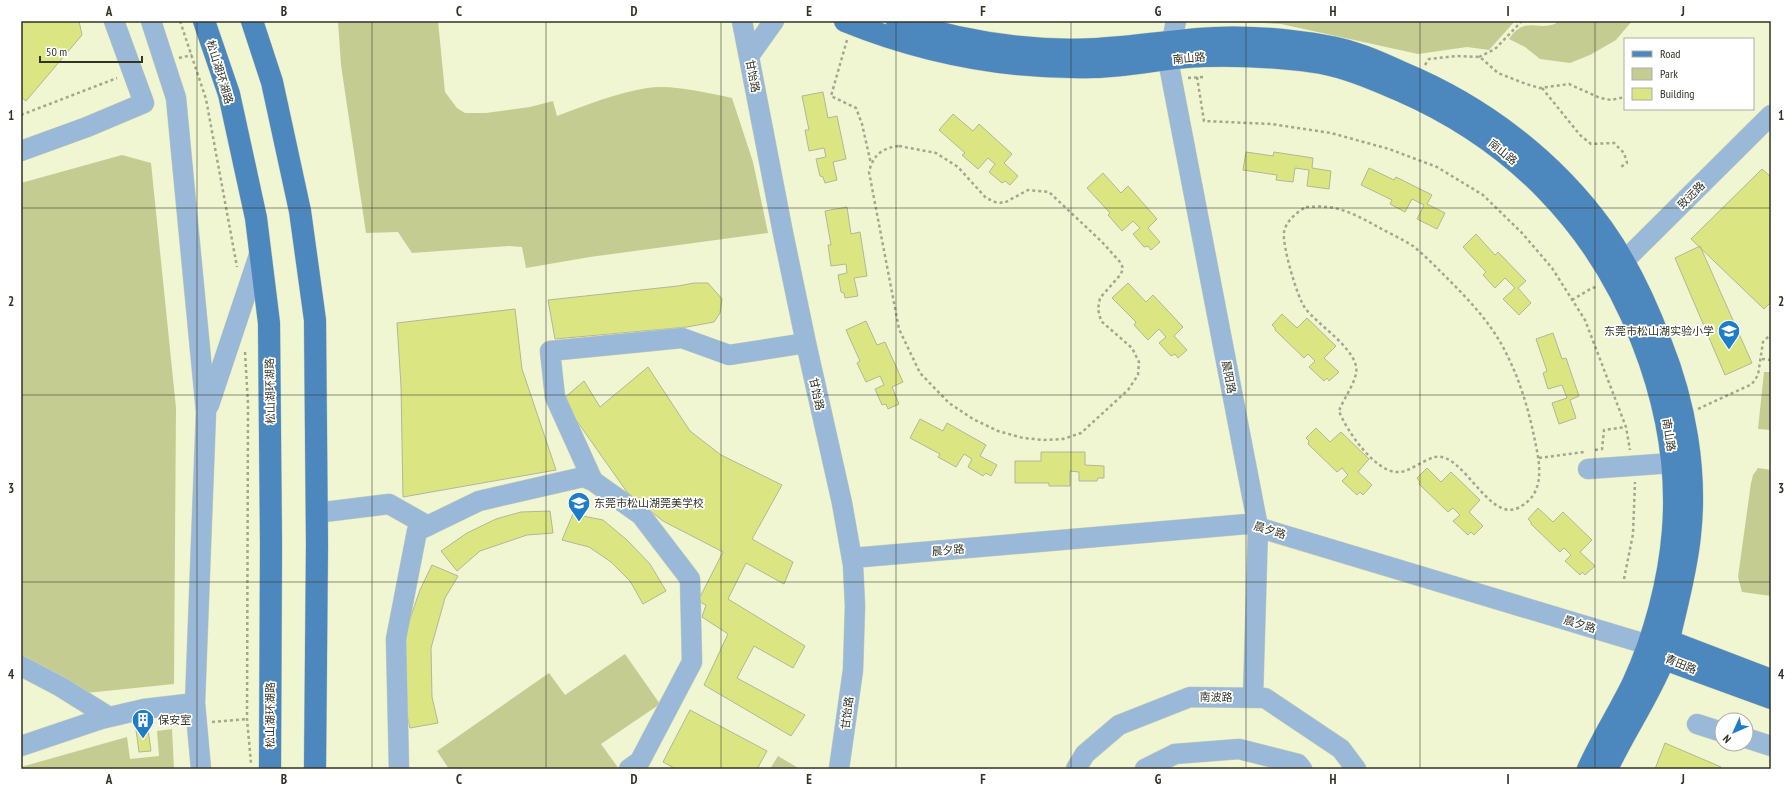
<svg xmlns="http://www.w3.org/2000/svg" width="1792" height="790" font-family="'PT Sans Narrow','Noto Sans SC',sans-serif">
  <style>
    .green { fill: #c5cc92 }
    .building { fill: #dbe682; stroke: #b2b796 }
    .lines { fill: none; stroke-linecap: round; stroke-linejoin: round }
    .minor-casing { stroke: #ced2b3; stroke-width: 21 }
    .major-casing { stroke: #ced2b3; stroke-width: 23 }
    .path { stroke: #a4a78d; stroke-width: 2.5; stroke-dasharray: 3 3; stroke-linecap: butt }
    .minor { stroke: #9ab9d8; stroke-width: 20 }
    .major { stroke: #4c87be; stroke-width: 22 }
    .grid { fill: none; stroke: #313325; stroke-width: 1; stroke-opacity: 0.55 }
    .labels { text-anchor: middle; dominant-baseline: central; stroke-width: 3.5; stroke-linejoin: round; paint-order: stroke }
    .street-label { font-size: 11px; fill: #313325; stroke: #fff }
    .poi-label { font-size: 11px; fill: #313325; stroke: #fff; text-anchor: start }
    .neatline { fill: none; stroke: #313325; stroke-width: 1.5 }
    .grid-label { font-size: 13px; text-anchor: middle; font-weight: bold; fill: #313325 }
  </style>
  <rect width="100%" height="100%" fill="#f0f5d2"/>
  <!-- green -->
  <path class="green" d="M338 21H438L445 92 457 108 465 113H486L530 107 553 101 557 116C586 105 616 93 647 88 672 84 708 93 732 98L753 162 768 233 590 257 526 268 522 247 509 246 412 253 398 232 366 233 341 65Z
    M1228 21H1515L1489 50 1467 47 1418 54 1281 24Z
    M1560 21H1632L1616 40 1590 55 1570 63 1540 59 1525 47 1509 39C1524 17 1534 29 1551 25 1554 25 1557 22 1560 21Z
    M122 155 151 163 176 408 174 684 86 693 21 664V183Z
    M1764 372H1771V430L1758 429Z
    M1758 468 1771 470V596L1742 592 1738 577 1751 483 1753 475Z
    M625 654 660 704 601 744 619 769H449L437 751 549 673 565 695Z
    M172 729 174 769H21V767L127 737 130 759 159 756 157 731Z
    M778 756 800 769H770Z"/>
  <!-- building -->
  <path class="building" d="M21 21H79L82 35 26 101 21 97Z
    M823 92 828 118 837 116 846 159 833 162 837 180 825 183 823 177 820 176 816 159 826 157 824 148 809 151 805 130H809L802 96Z
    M953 114 973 131 979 124 1012 154 1004 163 1018 176 1010 185 1005 181 1002 183 989 172 995 164 988 158 978 169 962 155 965 153 939 130Z
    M1246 152 1273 156 1274 152 1313 158 1312 168 1331 171 1329 189 1307 186 1309 170 1295 168 1293 182 1276 180 1277 175 1243 170Z
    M1369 168 1394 180 1396 177 1432 195 1427 204 1445 213 1437 229 1417 219 1424 205 1412 199 1405 212 1390 204 1392 200 1361 185Z
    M1762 169 1771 177V302L1764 309 1691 239Z
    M1103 173 1121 193 1128 186 1157 219 1148 228 1160 242 1151 250 1148 246 1144 247 1133 234 1140 228 1133 221 1122 231 1108 215 1110 213 1087 188Z
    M847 207 851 234 860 232 867 276 854 278 858 296 845 298 844 293 841 292 838 275 847 273 846 264 831 266 828 245H831L825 211Z
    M1476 234 1495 255 1498 252 1526 281 1518 288 1531 303 1519 315 1503 299 1515 288 1505 278 1495 288 1483 275 1486 272 1463 247Z
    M1700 246 1752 363 1725 375 1675 258Z
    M694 283H708L722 299 720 313 714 322 687 327 555 339 548 300 678 286Z
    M1128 283 1146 302 1153 295 1183 327 1174 336 1187 350 1178 358 1175 354 1171 356 1159 343 1166 337 1159 329 1148 340 1134 325 1136 322 1112 298Z
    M515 309 522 369 556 470 403 497 401 386 397 323Z
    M1282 314 1297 328 1307 318 1336 346 1324 358 1339 372 1329 381 1327 378 1324 381 1309 367 1315 361 1308 354 1304 358 1275 330V328L1272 325Z
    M866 321 877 345 885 342 903 382 892 387 899 404 888 409 886 404 882 405 875 389 884 385 880 376 866 382 857 363 860 361 846 330Z
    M1553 333 1562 359 1566 358 1579 396 1570 400 1576 418 1559 424 1552 403 1567 398 1562 385 1548 389 1543 373 1547 371 1536 339Z
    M648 367 690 431 721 455 782 485 752 539 793 562 784 584 746 563 728 599 805 646 793 668 754 646 737 678 805 715 791 736 704 685 728 634 702 617 706 605 698 601 723 552 663 521 627 492 562 400 584 381 600 407Z
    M920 419 943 431 947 423 986 445 980 456 997 465 991 476 986 473 983 476 968 467 972 459 964 454 956 467 938 457 940 454 910 438Z
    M1316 428 1330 442 1341 432 1369 459 1358 472 1372 485 1363 495 1360 492 1357 495 1342 481 1348 475 1342 468 1337 472 1308 444 1309 441 1306 438Z
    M1041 452H1085V465L1104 466V478H1098L1097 481H1079V472L1070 471V486H1049V483H1015V461H1041Z
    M1427 468 1441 482 1451 472 1480 500 1469 512 1483 526 1474 535 1471 532 1468 535 1453 521 1460 515 1453 508 1448 512 1419 484 1420 482 1417 478Z
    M1538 508 1553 522 1563 512 1592 540 1580 552 1595 566 1585 575 1582 572 1580 575 1565 561 1571 555 1564 548 1560 552 1531 524V522L1528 519Z
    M550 511 553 533 527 535 480 551 457 571 441 551 467 533 496 519 521 512Z
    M573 514 603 520 627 540 650 564 666 591 643 604 630 581 611 562 589 547 562 540Z
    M432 565 458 576 445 598 431 648 432 697 438 723 410 728 403 698V639L420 590Z
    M690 710 767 751 757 769H676L663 762Z
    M148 729 151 751 139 752 136 730Z
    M1665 743 1721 767V769H1655Z"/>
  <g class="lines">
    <!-- minor casing -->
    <g class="minor-casing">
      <path id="minor" d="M151 21 176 98 206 412 195 703
        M742 21 783 233 806 343 842 503 853 565 855 606 853 670 839 769
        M1176 21 1168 60 1258 527 1253 698
        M749 56 774 21
        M21 151 87 127 144 103 114 21
        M1609 269 1623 262 1771 115
        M209 405 260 252
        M1588 469 1672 463
        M593 481 555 397 550 351 682 338 729 355 806 343
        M316 513 389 504 428 526
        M852 558 1247 524 1649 645
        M21 666 61 687 109 717
        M1697 724 1722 732
        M1746 738 1771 746
        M21 746 101 719 144 709 195 703 201 769
        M399 769 396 639 417 531 479 501 583 477 593 481 641 515 690 579 692 662 640 761 629 769
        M1076 769 1085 754 1119 725 1190 697 1265 698 1341 749 1356 769
        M1145 769 1175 754 1239 749 1298 764 1302 769"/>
    </g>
    <!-- major casing -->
    <g class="major-casing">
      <path id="major" d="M204 21 229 94 256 218 269 323 271 544 270 769
        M252 21 272 82 300 211 315 320 317 544 315 769
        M845 21C924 53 1008 69 1094 67 1131 66 1167 57 1204 56 1243 55 1283 57 1321 63 1348 68 1375 80 1399 90 1514 140 1597 225 1642 341 1666 402 1678 465 1673 530 1669 582 1654 637 1633 683 1619 712 1601 740 1588 769
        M897 21C961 41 1029 53 1097 49 1131 47 1164 42 1198 39 1240 35 1285 39 1326 46 1352 50 1379 62 1403 73 1482 106 1552 159 1603 229 1628 264 1646 303 1661 343 1685 403 1697 471 1690 535 1687 565 1680 593 1673 622 1670 634 1668 649 1663 661 1648 698 1624 732 1607 769
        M1654 644 1669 641 1771 680
        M1653 649 1664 659 1771 698"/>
    </g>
    <!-- path -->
    <path class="path" d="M180 21 206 99 237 267
      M847 40 831 96 856 108 862 124 871 164
      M1479 57 1495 49 1522 21
      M179 58 192 55
      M1425 65 1429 59 1456 56 1480 57 1498 73 1526 84 1540 88 1569 84 1600 98 1611 100 1625 97
      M1197 77 1204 121 1271 124 1331 133 1389 149 1437 167 1483 195 1522 233 1552 268 1585 320 1626 427 1630 450
      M1188 78 1204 77
      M1542 88 1580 135 1591 144 1614 143 1624 153 1627 163 1619 168
      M21 115 117 78
      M899 146 936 153 958 167 986 198 995 202 1004 203 1028 190 1049 192 1102 242 1120 262 1123 268 1121 274 1100 298 1098 309 1101 321 1132 348 1139 362 1138 375 1128 390 1081 433 1063 439 1044 440 1023 438 998 431 973 419 949 403 920 373 899 329 869 172C873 155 882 148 899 146Z
      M1306 207C1313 207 1320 206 1326 207 1344 208 1362 218 1378 227 1389 233 1402 239 1413 246 1423 254 1433 264 1442 273 1466 297 1491 322 1506 353 1520 380 1529 411 1535 441 1540 465 1546 494 1518 508 1488 522 1463 451 1435 457 1423 460 1409 472 1399 472 1376 474 1346 430 1339 411 1344 397 1359 379 1356 366 1351 345 1318 325 1305 308 1297 297 1282 245 1284 232 1286 221 1297 212 1306 207Z
      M1572 300 1592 288 1597 287
      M245 352 248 404 247 719 251 763
      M1762 359 1771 360
      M1698 409 1752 384 1758 375 1763 342 1771 334
      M1595 450 1602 449 1604 430 1626 427
      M1539 458 1584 452
      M1624 579 1633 534 1635 482
      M212 722 247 719"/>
    <!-- minor -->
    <use href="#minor" class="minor"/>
    <!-- major -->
    <use href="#major" class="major"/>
  </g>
  <!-- grid -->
  <path class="grid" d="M197 21V769M372 21V769M546 21V769M721 21V769M896 21V769M1071 21V769M1246 21V769M1420 21V769M1595 21V769M21 208H1771M21 395H1771M21 582H1771"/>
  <!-- icons -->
  <defs>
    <g id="school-pin" transform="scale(1.15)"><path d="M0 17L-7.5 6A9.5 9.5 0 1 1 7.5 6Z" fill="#1e7dc9" stroke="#fff"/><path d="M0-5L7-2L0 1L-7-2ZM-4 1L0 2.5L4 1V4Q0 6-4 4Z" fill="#fff"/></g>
    <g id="building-pin" transform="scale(1.15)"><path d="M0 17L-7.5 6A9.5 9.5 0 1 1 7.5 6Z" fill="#1e7dc9" stroke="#fff"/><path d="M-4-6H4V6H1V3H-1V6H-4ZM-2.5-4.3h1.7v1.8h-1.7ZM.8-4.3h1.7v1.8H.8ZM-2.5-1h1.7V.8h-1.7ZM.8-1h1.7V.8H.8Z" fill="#fff"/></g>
  </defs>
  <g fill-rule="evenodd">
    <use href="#school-pin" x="1729" y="331"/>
    <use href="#school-pin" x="579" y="503"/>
    <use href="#building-pin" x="143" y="720"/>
  </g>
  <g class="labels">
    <!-- street labels -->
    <g class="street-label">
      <text transform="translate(1189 58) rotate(-5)">南山路</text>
      <text transform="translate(220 72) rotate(73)">松山湖环湖路</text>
      <text transform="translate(753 76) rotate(79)">甘饴路</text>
      <text transform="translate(1503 152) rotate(39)">南山路</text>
      <text transform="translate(1691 195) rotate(-45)">致远路</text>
      <text transform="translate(1229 377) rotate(79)">晨阳路</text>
      <text transform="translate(270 391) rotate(-91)">松山湖环湖路</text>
      <text transform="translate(817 394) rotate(77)">甘饴路</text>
      <text transform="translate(1669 435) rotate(81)">南山路</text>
      <text transform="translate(1270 530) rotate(17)">晨夕路</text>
      <text transform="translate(948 550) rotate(-5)">晨夕路</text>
      <text transform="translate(1580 624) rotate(17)">晨夕路</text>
      <text transform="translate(1681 664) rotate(22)">青田路</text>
      <text transform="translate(1216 697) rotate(1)">南波路</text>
      <text transform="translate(847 713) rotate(-83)">甘饴路</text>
      <text transform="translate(270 715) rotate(-90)">松山湖环湖路</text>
    </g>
    <!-- poi labels -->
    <g class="poi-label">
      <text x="1714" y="331" text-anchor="end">东莞市松山湖实验小学</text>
      <text x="594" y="503">东莞市松山湖莞美学校</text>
      <text x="158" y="720">保安室</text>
    </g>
  </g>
  <!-- border -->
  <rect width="1792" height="790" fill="none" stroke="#ffffff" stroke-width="44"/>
  <!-- legend -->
  <rect x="1624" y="38" width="130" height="72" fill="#ffffff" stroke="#adada8"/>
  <rect x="1632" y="51" width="20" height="6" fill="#4c87be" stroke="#adada8"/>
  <text x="1660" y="58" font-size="12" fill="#313325">Road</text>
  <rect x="1632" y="68" width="20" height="12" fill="#c5cc92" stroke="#adada8"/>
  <text x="1660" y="78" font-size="12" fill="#313325">Park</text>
  <rect x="1632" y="88" width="20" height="12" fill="#dbe682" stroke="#adada8"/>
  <text x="1660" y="98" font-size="12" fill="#313325">Building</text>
  <!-- north arrow -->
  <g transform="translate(1734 732) rotate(225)"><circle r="19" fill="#ffffff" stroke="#adada8"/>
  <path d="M0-3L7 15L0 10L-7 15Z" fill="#1e7dc9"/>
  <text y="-6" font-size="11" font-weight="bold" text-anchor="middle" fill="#313325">N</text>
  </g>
  <!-- scale -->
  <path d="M40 56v6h102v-6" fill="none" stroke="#313325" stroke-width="2"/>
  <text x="46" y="56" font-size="12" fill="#313325" stroke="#ffffff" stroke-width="3" paint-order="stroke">50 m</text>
  <rect x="22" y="22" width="1748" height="746" class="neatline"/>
  <g class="grid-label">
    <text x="109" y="16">A</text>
    <text x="284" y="16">B</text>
    <text x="459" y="16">C</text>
    <text x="634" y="16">D</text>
    <text x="809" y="16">E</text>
    <text x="983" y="16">F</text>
    <text x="1158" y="16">G</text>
    <text x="1333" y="16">H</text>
    <text x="1508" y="16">I</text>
    <text x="1683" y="16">J</text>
    <text x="11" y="120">1</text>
    <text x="1781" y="120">1</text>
    <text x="11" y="306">2</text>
    <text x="1781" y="306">2</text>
    <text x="11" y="493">3</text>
    <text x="1781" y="493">3</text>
    <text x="11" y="679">4</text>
    <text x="1781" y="679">4</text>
    <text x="109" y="784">A</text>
    <text x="284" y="784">B</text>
    <text x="459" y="784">C</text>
    <text x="634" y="784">D</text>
    <text x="809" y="784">E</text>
    <text x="983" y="784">F</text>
    <text x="1158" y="784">G</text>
    <text x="1333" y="784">H</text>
    <text x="1508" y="784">I</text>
    <text x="1683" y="784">J</text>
  </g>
</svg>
